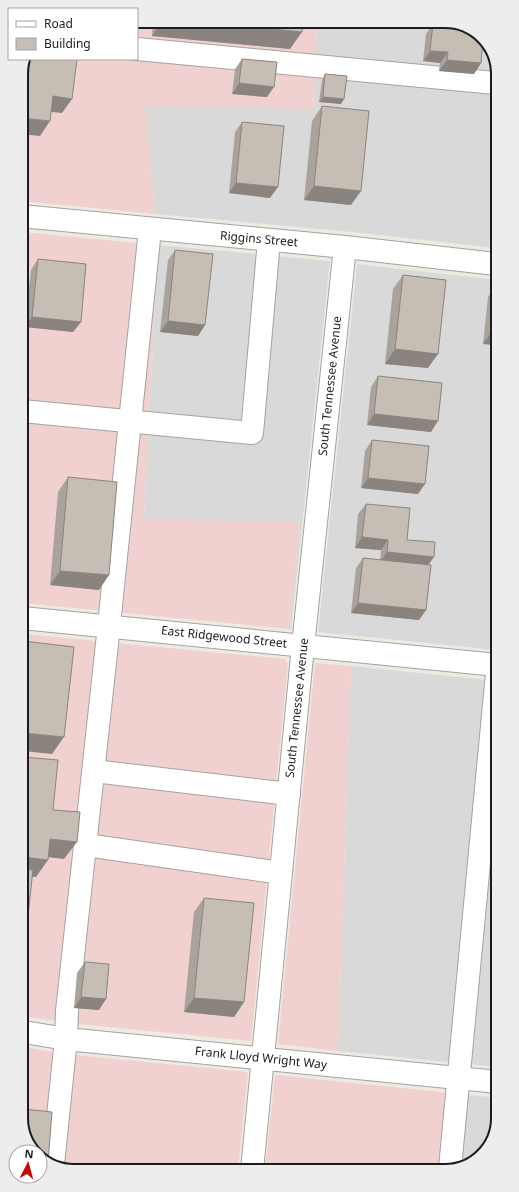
<svg xmlns="http://www.w3.org/2000/svg" width="519" height="1192" font-family="'Noto Sans',sans-serif">
	<style>
		.residential { fill: #dad9d9 }
		.commercial { fill: #f1d1cf }
		.lines { fill: none; stroke-linecap: round; stroke-linejoin: round }
		.minor-casing { stroke: #a3a3a3; stroke-width: 24 }
		.minor { stroke: #fff; stroke-width: 22 }
		.wall { fill: #aaa39b }
		.shaded-wall { fill: #8b847e }
		.building { fill: #c6bdb4; stroke: #8b847e }
		.labels { text-anchor: middle; stroke-width: 3; stroke-linejoin: round; paint-order: stroke }
		.street-label { font-size: 12px; fill: #1c1c1c; stroke: #fff }
		.rim { fill: none; stroke: #1c1c1c; stroke-width: 2 }
	</style>
	<rect width="100%" height="100%" fill="#eeeae1"/>
	<g class="residential">
		<path d="M317 21H448L477 32 495 57 496 248 333 230 155 214 146 105 314 109Z"/>
		<path d="M158 245 330 261 291 629H289L300 522 144 520Z"/>
		<path d="M357 264 496 280 497 650 318 632Z"/>
		<path d="M351 666 497 681 498 1067 338 1051Z"/>
		<path d="M450 1093 498 1098V1118L487 1150 462 1168H448Z"/>
	</g>
	<g class="commercial">
		<path d="M137 21H317L314 109 146 106 155 214 21 201V71L27 59H137Z"/>
		<path d="M22 232 158 245 144 519 300 522 289 629 22 603Z"/>
		<path d="M23 634 286 659V663H288L251 1041 68 1023 23 1016Z"/>
		<path d="M315 663 351 666 338 1051 278 1044Z"/>
		<path d="M24 1047 64 1054 248 1072 238 1170 71 1171 42 1160 40 1152 24 1135Z"/>
		<path d="M275 1075 450 1093 448 1168 265 1170Z"/>
	</g>
	<g class="lines">
		<defs>
			<g id="minor">
				<path d="M137 49 495 83"/>
				<path d="M21 216 345 247 496 264"/>
				<path d="M22 411 252 433 269 240"/>
				<path d="M22 618 497 665"/>
				<path d="M94 771 289 794"/>
				<path d="M86 845 281 873"/>
				<path d="M24 1032 66 1039 498 1082"/>
				<path d="M53 1164 66 1039 67 1011 107 644 150 229"/>
				<path d="M450 1168 497 673"/>
				<path d="M252 1170 303 646 345 247"/>
			</g>
		</defs>
		<use href="#minor" class="minor-casing"/>
		<use href="#minor" class="minor"/>
	</g>
	<g class="wall">
		<path d="M153 21H303L290 49 152 36Z"/>
		<path d="M447 21H448L477 32 481 63 474 74 439 71 440 63 423 61 426 34 433 23 445 25Z"/>
		<path d="M242 59 267 97 232 94 235 69Z"/>
		<path d="M325 74 341 104 319 102 322 80Z"/>
		<path d="M322 106 351 205 304 200 312 121Z"/>
		<path d="M242 122 270 198 229 193 235 132Z"/>
		<path d="M175 250 205 325 198 336 160 332 168 260Z"/>
		<path d="M38 259 81 322 73 332 25 327 31 270Z"/>
		<path d="M403 275 428 368 385 364 393 289Z"/>
		<path d="M495 287 496 345 483 344 488 297Z"/>
		<path d="M378 376 431 432 367 425 371 387Z"/>
		<path d="M372 440 418 494 361 488 365 451Z"/>
		<path d="M68 477 99 590 50 585 58 492Z"/>
		<path d="M366 504 407 540 428 565 426 610 419 620 351 613 356 568 363 558 380 560 381 550 355 548 358 514Z"/>
		<path d="M204 898 244 1002 234 1017 184 1012 194 912Z"/>
		<path d="M85 962 99 1010 74 1008 77 973Z"/>
	</g>
	<g class="shaded-wall">
		<path d="M162 21H192L302 32 290 49 152 36Z"/>
		<path d="M430 51 448 52 440 63 423 61Z"/>
		<path d="M447 60 481 63 474 74 439 71Z"/>
		<path d="M239 83 274 87 267 97 232 94Z"/>
		<path d="M53 96 72 99 62 113 42 111Z"/>
		<path d="M323 97 344 99 341 104 319 102Z"/>
		<path d="M21 118 50 121 40 136 21 134Z"/>
		<path d="M236 183 278 187 270 198 229 193Z"/>
		<path d="M314 186 361 191 351 205 304 200Z"/>
		<path d="M32 317 81 322 73 332 25 327Z"/>
		<path d="M168 321 205 325 198 336 160 332Z"/>
		<path d="M490 334H496V345L483 344Z"/>
		<path d="M395 349 438 354 428 368 385 364Z"/>
		<path d="M374 414 438 421 431 432 367 425Z"/>
		<path d="M368 478 425 484 418 494 361 488Z"/>
		<path d="M362 537 388 540 381 550 355 548Z"/>
		<path d="M387 552 434 557 427 567 380 562Z"/>
		<path d="M60 571 109 575 99 590 50 585Z"/>
		<path d="M358 603 426 610 419 620 351 613Z"/>
		<path d="M23 733 64 737 52 754 23 751Z"/>
		<path d="M50 839 77 842 64 859 38 856Z"/>
		<path d="M23 857 48 860 36 877 23 876Z"/>
		<path d="M23 924H27L23 929Z"/>
		<path d="M81 997 106 999 99 1010 74 1008Z"/>
		<path d="M194 998 244 1002 234 1017 184 1012Z"/>
	</g>
	<g class="building">
		<path d="M192 21H303L302 32Z"/>
		<path d="M452 22 477 32 483 41 481 63 447 60 448 52 430 51 433 23 451 25Z"/>
		<path d="M27 59H77L72 99 53 96 50 121 21 118V71Z"/>
		<path d="M242 59 277 62 274 87 239 83Z"/>
		<path d="M325 74 347 76 344 99 323 97Z"/>
		<path d="M322 106 369 111 361 191 314 186Z"/>
		<path d="M242 122 284 126 278 187 236 183Z"/>
		<path d="M175 250 213 254 205 325 168 321Z"/>
		<path d="M38 259 86 264 81 322 32 317Z"/>
		<path d="M403 275 446 280 438 354 395 349Z"/>
		<path d="M495 287H496V334H490Z"/>
		<path d="M378 376 442 383 438 421 374 414Z"/>
		<path d="M372 440 429 446 425 484 368 478Z"/>
		<path d="M68 477 117 482 109 575 60 571Z"/>
		<path d="M366 504 410 508 407 540 435 542 434 557 387 552 388 540 362 537Z"/>
		<path d="M363 558 431 565 426 610 358 603Z"/>
		<path d="M23 641 74 647 64 737 23 733Z"/>
		<path d="M23 757 58 760 53 810 80 812 77 842 50 839 48 860 23 857Z"/>
		<path d="M23 869 33 870 27 924H23Z"/>
		<path d="M204 898 254 903 244 1002 194 998Z"/>
		<path d="M85 962 109 964 106 999 81 997Z"/>
		<path d="M24 1049 27 1050 24 1077Z"/>
		<path d="M24 1109 52 1112 48 1162 42 1160 40 1157V1152H36L24 1135Z"/>
	</g>
	<g class="labels">
		<g class="street-label">
			<text transform="translate(259 239) rotate(5)" y="4">Riggins Street</text>
			<text transform="translate(330 386) rotate(-84)" y="4">South Tennessee Avenue</text>
			<text transform="translate(224 637) rotate(6)" y="4">East Ridgewood Street</text>
			<text transform="translate(297 708) rotate(-84)" y="4">South Tennessee Avenue</text>
			<text transform="translate(261 1058) rotate(6)" y="4">Frank Lloyd Wright Way</text>
		</g>
	</g>
	<path d="M0 0H519V1192H0ZM74 28H445A46 46 0 0 1 491 74V1118A46 46 0 0 1 445 1164H74A46 46 0 0 1 28 1118V74A46 46 0 0 1 74 28Z" fill="#ededed" fill-rule="evenodd"/>
	<path class="rim" d="M74 28H445A46 46 0 0 1 491 74V1118A46 46 0 0 1 445 1164H74A46 46 0 0 1 28 1118V74A46 46 0 0 1 74 28Z"/>
	<rect x="8" y="8" width="130" height="52" fill="#ffffff" stroke="#a4a4a4"/>
	<rect x="16" y="21" width="20" height="6" fill="#ffffff" stroke="#a4a4a4"/>
	<text x="44" y="28" font-size="12" fill="#1c1c1c">Road</text>
	<rect x="16" y="38" width="20" height="12" fill="#c6bdb4" stroke="#a4a4a4"/>
	<text x="44" y="48" font-size="12" fill="#1c1c1c">Building</text>
	<g transform="translate(28 1164) rotate(6)"><circle r="19" fill="#ffffff" stroke="#a4a4a4"/>
	<path d="M0-3L7 15L0 10L-7 15Z" fill="#c90700"/>
	<text y="-6" font-size="11" font-weight="bold" text-anchor="middle" fill="#1c1c1c">N</text>
	</g>
</svg>
